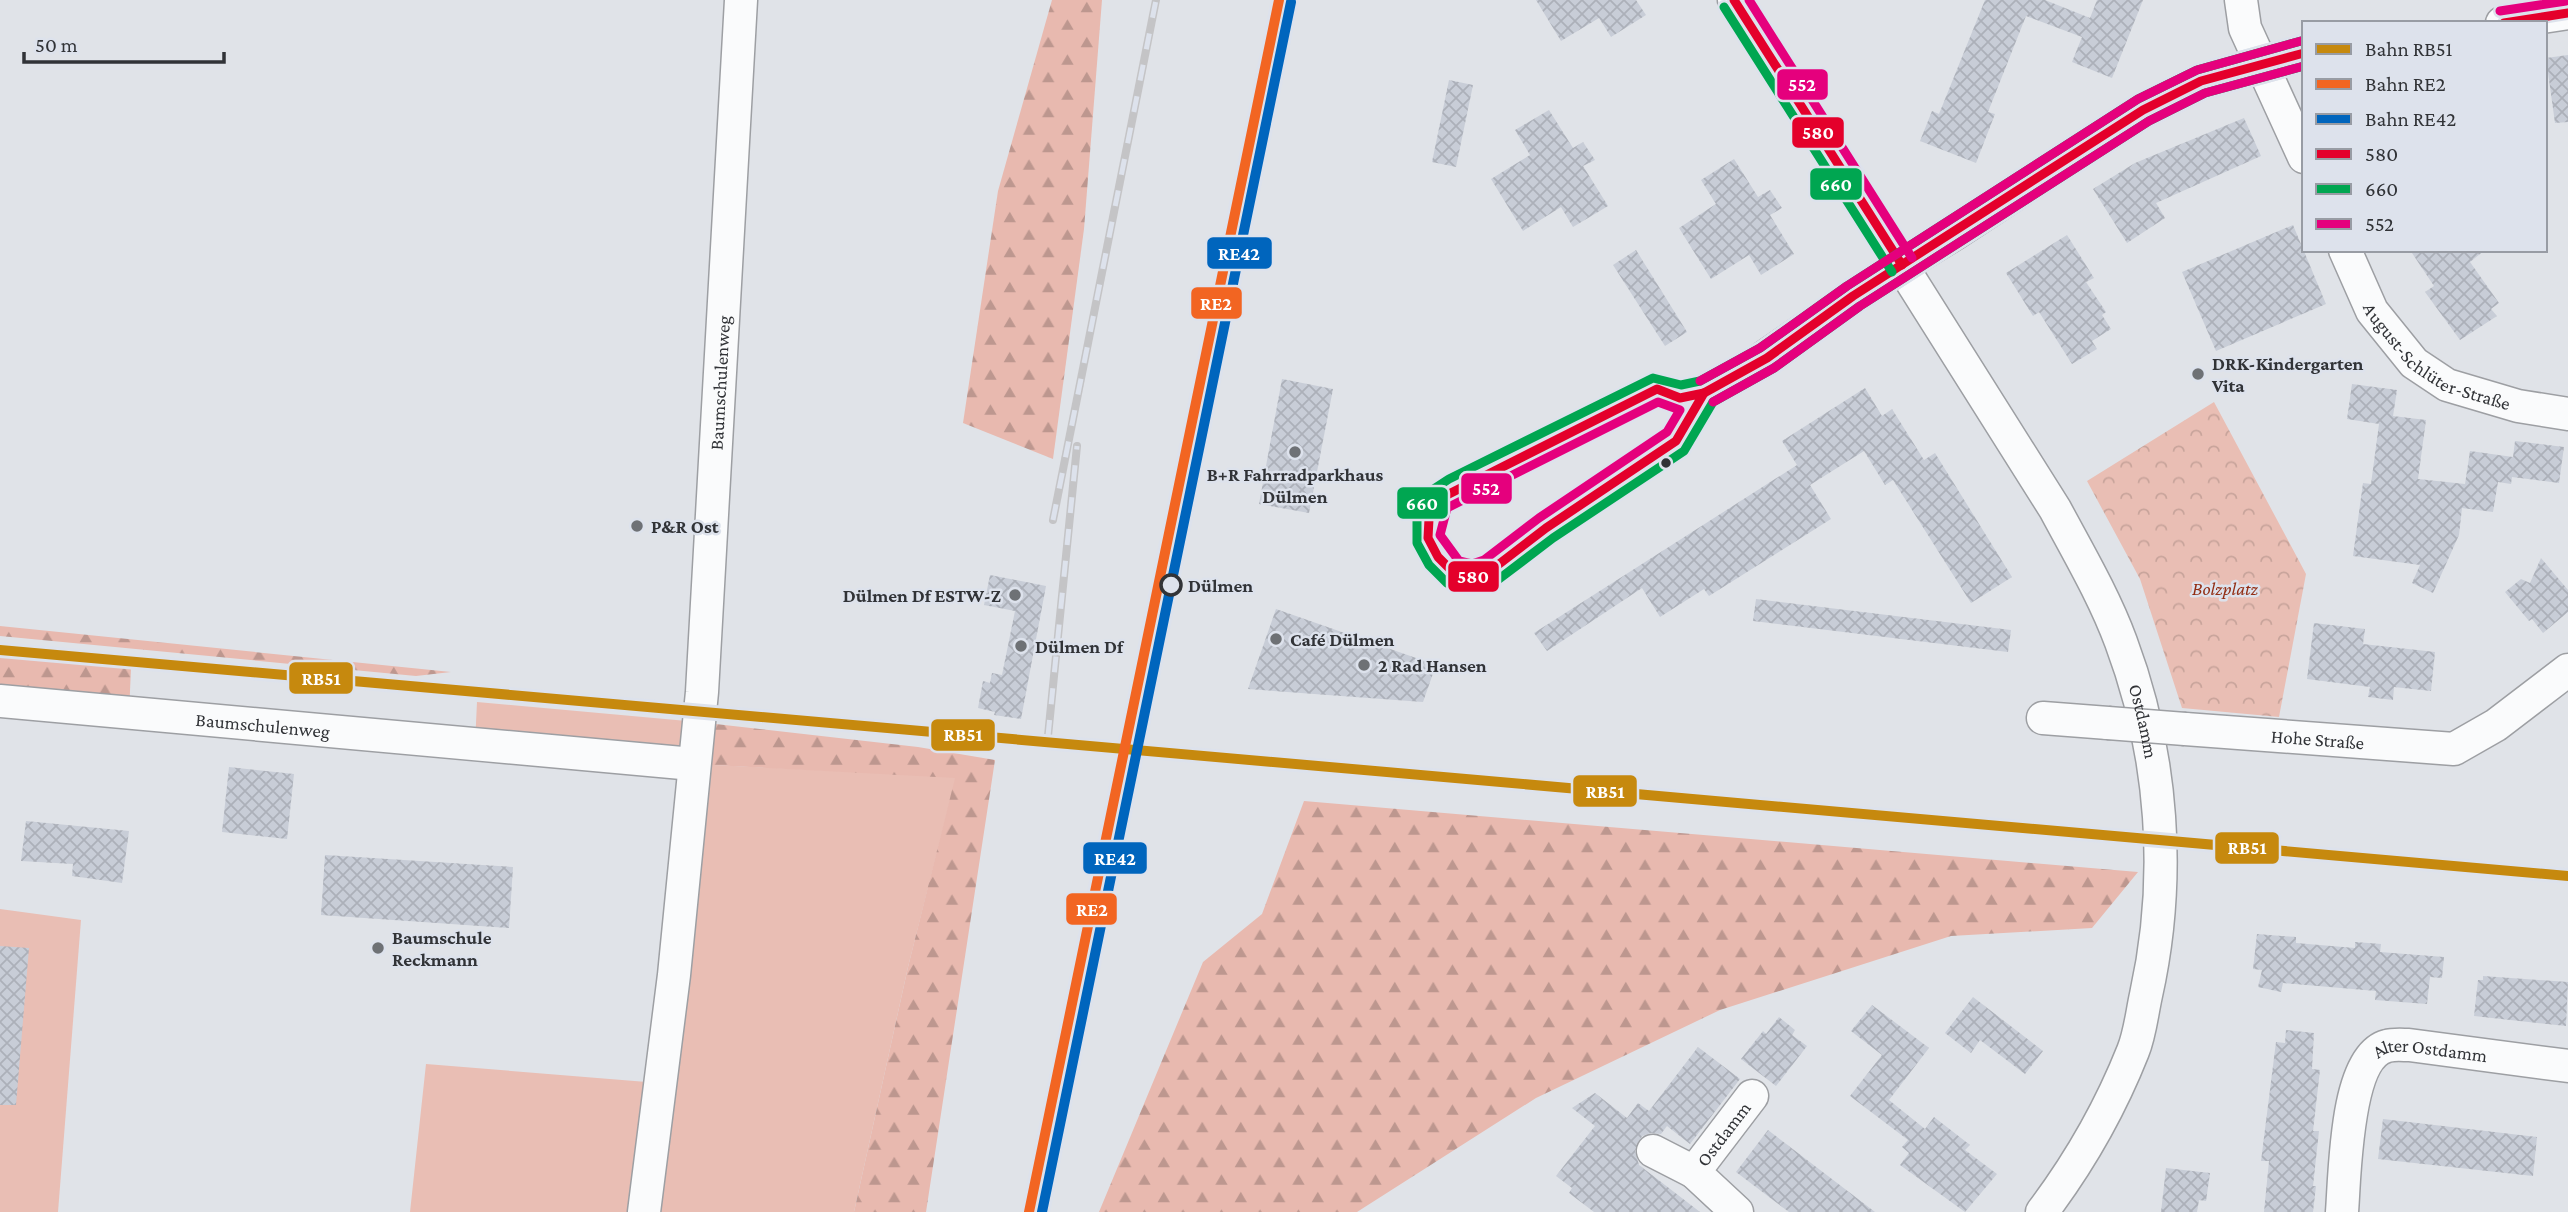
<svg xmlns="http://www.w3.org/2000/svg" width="2568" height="1212" font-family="'Crimson Pro',serif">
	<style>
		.green { fill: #e9beb4 }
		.forest { fill: url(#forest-firs) }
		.park { fill: url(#park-crowns) }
		.building { fill: url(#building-cross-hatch) }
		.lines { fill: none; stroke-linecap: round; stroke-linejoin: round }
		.minor-casing { stroke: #9d9fa3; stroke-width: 35 }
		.minor { stroke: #fafbfc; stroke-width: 32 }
		.rail-casing { stroke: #c4c4c6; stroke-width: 8 }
		.rail { stroke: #dde2ec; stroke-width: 5; stroke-dasharray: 16; stroke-linecap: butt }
		.minor-bridge-casing { stroke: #9d9fa3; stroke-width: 35; stroke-linecap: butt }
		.minor-bridge { stroke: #fafbfc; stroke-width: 32 }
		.bus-1-casing { stroke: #dde2ec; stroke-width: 14 }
		.bus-2-casing { stroke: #dde2ec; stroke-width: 14 }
		.bus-3-casing { stroke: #dde2ec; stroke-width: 14 }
		.bus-1 { stroke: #e4002b; stroke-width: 9 }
		.bus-2 { stroke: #00a651; stroke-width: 9 }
		.bus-3 { stroke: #e5007d; stroke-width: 9 }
		.rail-1-casing { stroke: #dde2ec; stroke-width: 16 }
		.rail-2-casing { stroke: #dde2ec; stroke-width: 16 }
		.rail-3-casing { stroke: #dde2ec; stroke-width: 16 }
		.rail-1 { stroke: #c6890e; stroke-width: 10 }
		.rail-2 { stroke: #f26522; stroke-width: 10 }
		.rail-3 { stroke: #0065bd; stroke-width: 10 }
		.poi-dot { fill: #6e7175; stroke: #dde2ec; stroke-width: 2.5 }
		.bus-dot { fill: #313337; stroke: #dde2ec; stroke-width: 2.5 }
		.stop-dot { fill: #dde2ec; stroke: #313337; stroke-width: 3.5 }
		.labels { text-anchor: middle; stroke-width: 5; stroke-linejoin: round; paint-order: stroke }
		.street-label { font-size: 19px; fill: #313337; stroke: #dde2ec }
		.poi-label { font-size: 19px; font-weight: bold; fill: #313337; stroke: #dde2ec; text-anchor: start }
		.stop-label { font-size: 19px; font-weight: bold; fill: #313337; stroke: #dde2ec; text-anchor: start }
		.park-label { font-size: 19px; font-style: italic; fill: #922d13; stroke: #dde2ec }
		.line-badge { stroke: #dde2ec; stroke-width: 2.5 }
		.badge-label { font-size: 19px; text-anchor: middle; font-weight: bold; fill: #fff }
	</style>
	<defs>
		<pattern id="forest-firs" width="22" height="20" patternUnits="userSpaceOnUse" patternTransform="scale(1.75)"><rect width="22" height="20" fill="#e8b9af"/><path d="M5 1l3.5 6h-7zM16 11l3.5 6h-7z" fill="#bd978f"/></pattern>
		<pattern id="park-crowns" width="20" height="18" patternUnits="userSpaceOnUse" patternTransform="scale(1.75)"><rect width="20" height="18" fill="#e9beb4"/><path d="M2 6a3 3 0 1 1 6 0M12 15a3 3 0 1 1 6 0" fill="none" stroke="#c8a49b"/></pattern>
		<pattern id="building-cross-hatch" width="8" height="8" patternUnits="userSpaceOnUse" patternTransform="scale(1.75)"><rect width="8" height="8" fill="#c8cdd7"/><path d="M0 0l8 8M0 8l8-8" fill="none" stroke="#acb0b9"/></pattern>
	</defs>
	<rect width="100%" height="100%" fill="#e0e3e8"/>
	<g class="green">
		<path d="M477 702 698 722 694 764 956 777 908 967 854 1212H410L426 1064 659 1083 693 765 475 744Z"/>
		<path d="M0 909 81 920 58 1212H0Z"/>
	</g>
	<g class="forest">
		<path d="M1052 0H1102L1084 229 1053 459 963 423 998 191Z"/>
		<path d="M0 626 451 672 416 676 0 636Z"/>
		<path d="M0 655 131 668 129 714 0 701Z"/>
		<path d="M698 722 918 747 995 760 926 1212H854L908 967 955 778 693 764Z"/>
		<path d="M1304 801 2138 872 2092 928 1951 936 1720 1010 1536 1098 1357 1212H1099L1203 962 1262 914Z"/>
	</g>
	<path class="park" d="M2214 402 2306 574 2279 717 2182 708 2140 579 2087 481Z"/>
	<g class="building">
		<path d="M1536 0H1636L1646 15 1611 37 1599 18 1561 41Z"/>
		<path d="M1985 0H2045L2090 18 2097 0H2143L2112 78 2072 62 2082 37 2026 16 1988 112 1995 114 1976 163 1920 141 1932 111 1939 114Z"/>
		<path d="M2568 55V122L2555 123 2546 58Z"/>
		<path d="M1449 80 1473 85 1456 167 1432 162Z"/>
		<path d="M1549 110 1573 148 1583 142 1595 160 1583 166 1608 206 1573 227 1561 207 1523 231 1491 179 1530 155 1515 130Z"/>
		<path d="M2244 118 2261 156 2156 203 2165 218 2127 243 2093 189 2135 163Z"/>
		<path d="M1734 159 1758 197 1770 190 1782 208 1770 215 1794 254 1761 275 1749 255 1711 279 1679 228 1716 204 1701 180Z"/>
		<path d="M2293 225 2326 304 2216 351 2182 272Z"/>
		<path d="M2067 235 2094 278 2086 282 2106 312 2102 315 2111 329 2092 341 2097 349 2072 364 2039 312 2033 316 2006 273Z"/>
		<path d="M1636 250 1687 332 1665 346 1613 265Z"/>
		<path d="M2410 250H2485L2470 262 2499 303 2491 309 2497 316 2460 340 2425 292 2434 286Z"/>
		<path d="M1282 379 1333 389 1309 513 1259 504Z"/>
		<path d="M2352 384 2397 390 2393 416 2426 420 2418 479 2465 484 2470 451 2513 457 2515 441 2564 447 2559 483 2512 477 2511 484 2498 482 2493 512 2462 508 2459 535 2433 593 2412 583 2420 565 2353 556 2363 483 2371 484 2379 424 2347 419Z"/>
		<path d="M1865 388 1882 416 1892 409 1924 460 1935 453 2012 577 1971 603 1893 480 1885 485 1864 451 1810 485 1831 519 1709 596 1704 589 1660 617 1642 588 1547 651 1534 633 1797 465 1782 441Z"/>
		<path d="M2541 558 2568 590V612L2543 633 2532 619 2529 621 2505 592 2521 579 2530 583Z"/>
		<path d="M990 575 1046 586 1021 719 994 715 995 712 978 708 983 681 990 683 992 673 1002 675 1015 611 984 605Z"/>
		<path d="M1756 599 2011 630 2008 652 1753 621Z"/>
		<path d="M1276 609 1436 665 1423 702 1248 689Z"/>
		<path d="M2314 623 2365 629 2363 644 2435 652 2431 691 2394 687 2393 700 2368 697 2370 687 2307 679Z"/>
		<path d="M229 767 294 774 287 839 222 832Z"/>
		<path d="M26 821 129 831 122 883 72 876 73 864 21 861Z"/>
		<path d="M325 855 513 867 509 928 321 915Z"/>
		<path d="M2257 934 2296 937V943L2355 948V942L2381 944 2380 952 2444 957 2442 978 2430 977 2427 1004 2375 1000 2376 991 2283 983 2281 992 2258 987 2262 970 2253 969Z"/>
		<path d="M0 946 29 948 16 1105H0Z"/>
		<path d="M2483 976 2568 982 2566 1026 2474 1016 2478 980H2483Z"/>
		<path d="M1973 997 2043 1051 2025 1074 1980 1040 1971 1053 1945 1033Z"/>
		<path d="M1872 1005 1929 1048 1889 1100 1925 1129 1934 1117 1970 1145 1965 1150 1997 1174 1965 1212 1900 1165 1909 1153 1902 1147 1908 1140 1850 1096 1882 1055 1851 1031Z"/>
		<path d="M1779 1017 1795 1030 1792 1035 1807 1046 1776 1086 1741 1059 1763 1031 1766 1034Z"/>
		<path d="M2286 1030 2314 1033 2312 1069 2320 1070 2313 1131H2319L2313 1186H2316L2313 1212H2264L2269 1161H2261L2276 1042 2285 1043Z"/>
		<path d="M1698 1047 1740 1079 1690 1144 1667 1126 1661 1134 1651 1133 1642 1136 1635 1151 1639 1165 1700 1212H1594L1569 1193 1572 1188 1556 1176 1595 1126 1572 1108 1595 1093 1627 1118 1638 1103 1649 1111Z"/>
		<path d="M2383 1119 2537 1137 2533 1176 2378 1159Z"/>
		<path d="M1768 1130 1875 1212H1789L1736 1172Z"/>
		<path d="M2166 1168 2210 1173 2206 1201 2199 1200 2197 1212H2161Z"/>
	</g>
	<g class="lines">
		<defs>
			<g id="minor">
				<path id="s1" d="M1734 0 2055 509C2078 552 2104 596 2121 642 2163 754 2172 878 2146 995 2142 1013 2140 1034 2133 1051 2110 1109 2079 1163 2042 1212"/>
				<path d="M2241 0 2245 28 2304 157"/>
				<path d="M2502 23 2568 13"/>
				<path id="s2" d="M2345 250 2372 311 2414 363 2447 385 2518 406 2568 414"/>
				<path d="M1743 372 1853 296 1954 234 2143 110 2201 81 2304 53"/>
				<path id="s3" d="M0 701 693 764"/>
				<path d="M2043 718 2108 723"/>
				<path id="s4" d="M2185 729 2454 749 2496 725 2568 670"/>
				<path d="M1653 1151 1694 1172"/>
				<path id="s5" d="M644 1212 674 975 702 692 741 0"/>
				<path id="s6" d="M1737 1212 1694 1172 1752 1096"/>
				<path id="s7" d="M2342 1212C2345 1175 2345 1057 2387 1046 2394 1044 2403 1045 2409 1045L2568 1066"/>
			</g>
		</defs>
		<use href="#minor" class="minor-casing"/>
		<use href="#minor" class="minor"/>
		<defs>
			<g id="rail">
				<path d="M1053 520 1156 0"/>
				<path d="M1048 736 1077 446"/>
			</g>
		</defs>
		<use href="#rail" class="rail-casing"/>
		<use href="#rail" class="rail"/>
		<defs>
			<path id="minor-bridge" d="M2108 723 2185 729"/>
		</defs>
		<use href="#minor-bridge" class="minor-bridge-casing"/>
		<use href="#minor-bridge" class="minor-bridge"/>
		<defs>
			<g id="bus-1">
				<path d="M1734 0 1902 265"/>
				<path d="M2504 23 2568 13"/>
				<path d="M1657 389 1680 398 1704 393 1676 441 1546 528 1490 571 1472 577 1453 572 1438 557 1428 538 1429 519 1437 500Z"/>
				<path d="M1704 393 1767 358 1853 296 2143 110 2201 81 2304 53"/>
			</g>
			<g id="bus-2">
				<path d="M1724 7 1892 272"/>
				<path d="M2301 41 2197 70 2138 99 1847 286 1760 348 1700 381 1681 385 1653 378 1449 479 1426 494 1417 516V543L1429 565 1447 583 1472 589 1495 582 1553 538 1684 451 1713 402 1774 368 1860 306 2149 121 2205 93 2304 66"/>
			</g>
			<g id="bus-3">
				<path d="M1749 0 1912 258"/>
				<path d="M2500 11 2566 1"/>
				<path d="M1700 381 1760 348 1847 286 2138 99 2197 70 2301 41"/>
				<path d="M1658 402 1680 410 1667 432 1539 518 1484 560 1472 564 1459 561 1440 535 1447 508Z"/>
				<path d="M1713 402 1774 368 1860 306 2149 121 2205 93 2304 66"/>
			</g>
		</defs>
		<use href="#bus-1" class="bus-1-casing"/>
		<use href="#bus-2" class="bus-2-casing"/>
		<use href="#bus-3" class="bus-3-casing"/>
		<use href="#bus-1" class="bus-1"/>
		<use href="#bus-2" class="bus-2"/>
		<use href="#bus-3" class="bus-3"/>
		<defs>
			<path id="rail-1" d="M0 650 2568 876"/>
			<path id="rail-2" d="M1029 1212 1279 0"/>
			<path id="rail-3" d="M1042 1212 1291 2"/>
		</defs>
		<use href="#rail-1" class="rail-1-casing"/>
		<use href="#rail-2" class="rail-2-casing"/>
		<use href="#rail-3" class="rail-3-casing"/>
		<use href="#rail-1" class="rail-1"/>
		<use href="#rail-2" class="rail-2"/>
		<use href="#rail-3" class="rail-3"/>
	</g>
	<g class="poi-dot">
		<circle cx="2198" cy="374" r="7"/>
		<circle cx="1295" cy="452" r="7"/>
		<circle cx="637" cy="526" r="7"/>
		<circle cx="1015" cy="595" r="7"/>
		<circle cx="1276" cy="639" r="7"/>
		<circle cx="1021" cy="646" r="7"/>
		<circle cx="1364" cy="665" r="7"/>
		<circle cx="378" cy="948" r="7"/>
	</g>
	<circle class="bus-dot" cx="1666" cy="463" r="6"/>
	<circle class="stop-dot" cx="1171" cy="585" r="10"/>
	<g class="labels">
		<g class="street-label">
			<text dy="7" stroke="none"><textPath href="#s2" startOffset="149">August-Schlüter-Straße</textPath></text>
			<text dy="7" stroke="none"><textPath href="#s5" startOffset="833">Baumschulenweg</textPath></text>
			<text dy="7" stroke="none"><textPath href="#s1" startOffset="833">Ostdamm</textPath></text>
			<text dy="7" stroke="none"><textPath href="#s3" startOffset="264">Baumschulenweg</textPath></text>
			<text dy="7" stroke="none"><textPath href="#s4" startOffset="133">Hohe Straße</textPath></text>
			<text dy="7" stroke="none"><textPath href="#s7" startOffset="222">Alter Ostdamm</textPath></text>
			<text dy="7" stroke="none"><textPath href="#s6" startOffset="107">Ostdamm</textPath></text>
		</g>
		<g class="poi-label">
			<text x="2212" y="370">DRK-Kindergarten<tspan x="2212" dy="22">Vita</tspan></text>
			<text x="1295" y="481" text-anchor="middle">B+R Fahrradparkhaus<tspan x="1295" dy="22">Dülmen</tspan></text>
			<text x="651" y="533">P&amp;R Ost</text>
			<text x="1001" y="602" text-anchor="end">Dülmen Df ESTW-Z</text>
			<text x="1290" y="646">Café Dülmen</text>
			<text x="1035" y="653">Dülmen Df</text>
			<text x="1378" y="672">2 Rad Hansen</text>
			<text x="392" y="944">Baumschule<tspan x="392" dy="22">Reckmann</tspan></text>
		</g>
		<g class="stop-label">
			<text x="1188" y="592">Dülmen</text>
		</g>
		<g class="park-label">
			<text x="2225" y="595">Bolzplatz</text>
		</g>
	</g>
	<g class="line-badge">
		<rect x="1776" y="68" width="53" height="33" rx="7" fill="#e5007d"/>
		<rect x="1791" y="116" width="54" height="33" rx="7" fill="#e4002b"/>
		<rect x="1809" y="167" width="54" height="34" rx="7" fill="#00a651"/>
		<rect x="1206" y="236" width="67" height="34" rx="7" fill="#0065bd"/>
		<rect x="1190" y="286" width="53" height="34" rx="7" fill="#f26522"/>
		<rect x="1460" y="472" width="53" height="33" rx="7" fill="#e5007d"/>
		<rect x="1396" y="486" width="53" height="34" rx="7" fill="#00a651"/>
		<rect x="1447" y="560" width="53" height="33" rx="7" fill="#e4002b"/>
		<rect x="288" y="661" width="66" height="34" rx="7" fill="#c6890e"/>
		<rect x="930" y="718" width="66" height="34" rx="7" fill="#c6890e"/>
		<rect x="1572" y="774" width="66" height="34" rx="7" fill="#c6890e"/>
		<rect x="2214" y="831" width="66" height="34" rx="7" fill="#c6890e"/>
		<rect x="1082" y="841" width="66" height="34" rx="7" fill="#0065bd"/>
		<rect x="1065" y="892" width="53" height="34" rx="7" fill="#f26522"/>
	</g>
	<g class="badge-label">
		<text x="1802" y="91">552</text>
		<text x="1818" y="139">580</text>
		<text x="1836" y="191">660</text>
		<text x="1239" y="260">RE42</text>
		<text x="1216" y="310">RE2</text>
		<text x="1486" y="495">552</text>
		<text x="1422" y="510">660</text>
		<text x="1473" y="583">580</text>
		<text x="321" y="685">RB51</text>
		<text x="963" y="741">RB51</text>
		<text x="1605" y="798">RB51</text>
		<text x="2247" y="854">RB51</text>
		<text x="1115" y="865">RE42</text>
		<text x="1092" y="916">RE2</text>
	</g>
	<rect x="2302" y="21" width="245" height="231" fill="#dde2ec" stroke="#989ca4" stroke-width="2"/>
	<rect x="2316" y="44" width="35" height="10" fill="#c6890e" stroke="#989ca4" stroke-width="2"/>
	<text x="2365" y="56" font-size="21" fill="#313337">Bahn RB51</text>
	<rect x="2316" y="79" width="35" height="10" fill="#f26522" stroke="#989ca4" stroke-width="2"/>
	<text x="2365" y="91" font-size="21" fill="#313337">Bahn RE2</text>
	<rect x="2316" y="114" width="35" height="10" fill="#0065bd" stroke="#989ca4" stroke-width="2"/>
	<text x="2365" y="126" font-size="21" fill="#313337">Bahn RE42</text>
	<rect x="2316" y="149" width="35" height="10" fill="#e4002b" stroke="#989ca4" stroke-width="2"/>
	<text x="2365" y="161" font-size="21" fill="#313337">580</text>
	<rect x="2316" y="184" width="35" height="10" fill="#00a651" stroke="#989ca4" stroke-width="2"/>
	<text x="2365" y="196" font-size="21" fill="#313337">660</text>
	<rect x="2316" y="219" width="35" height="10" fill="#e5007d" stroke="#989ca4" stroke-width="2"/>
	<text x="2365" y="231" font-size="21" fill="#313337">552</text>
	<path d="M24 52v10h200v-10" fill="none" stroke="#313337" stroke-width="3.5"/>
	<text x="35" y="52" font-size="21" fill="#313337" stroke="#dde2ec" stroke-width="5" paint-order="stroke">50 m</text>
</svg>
